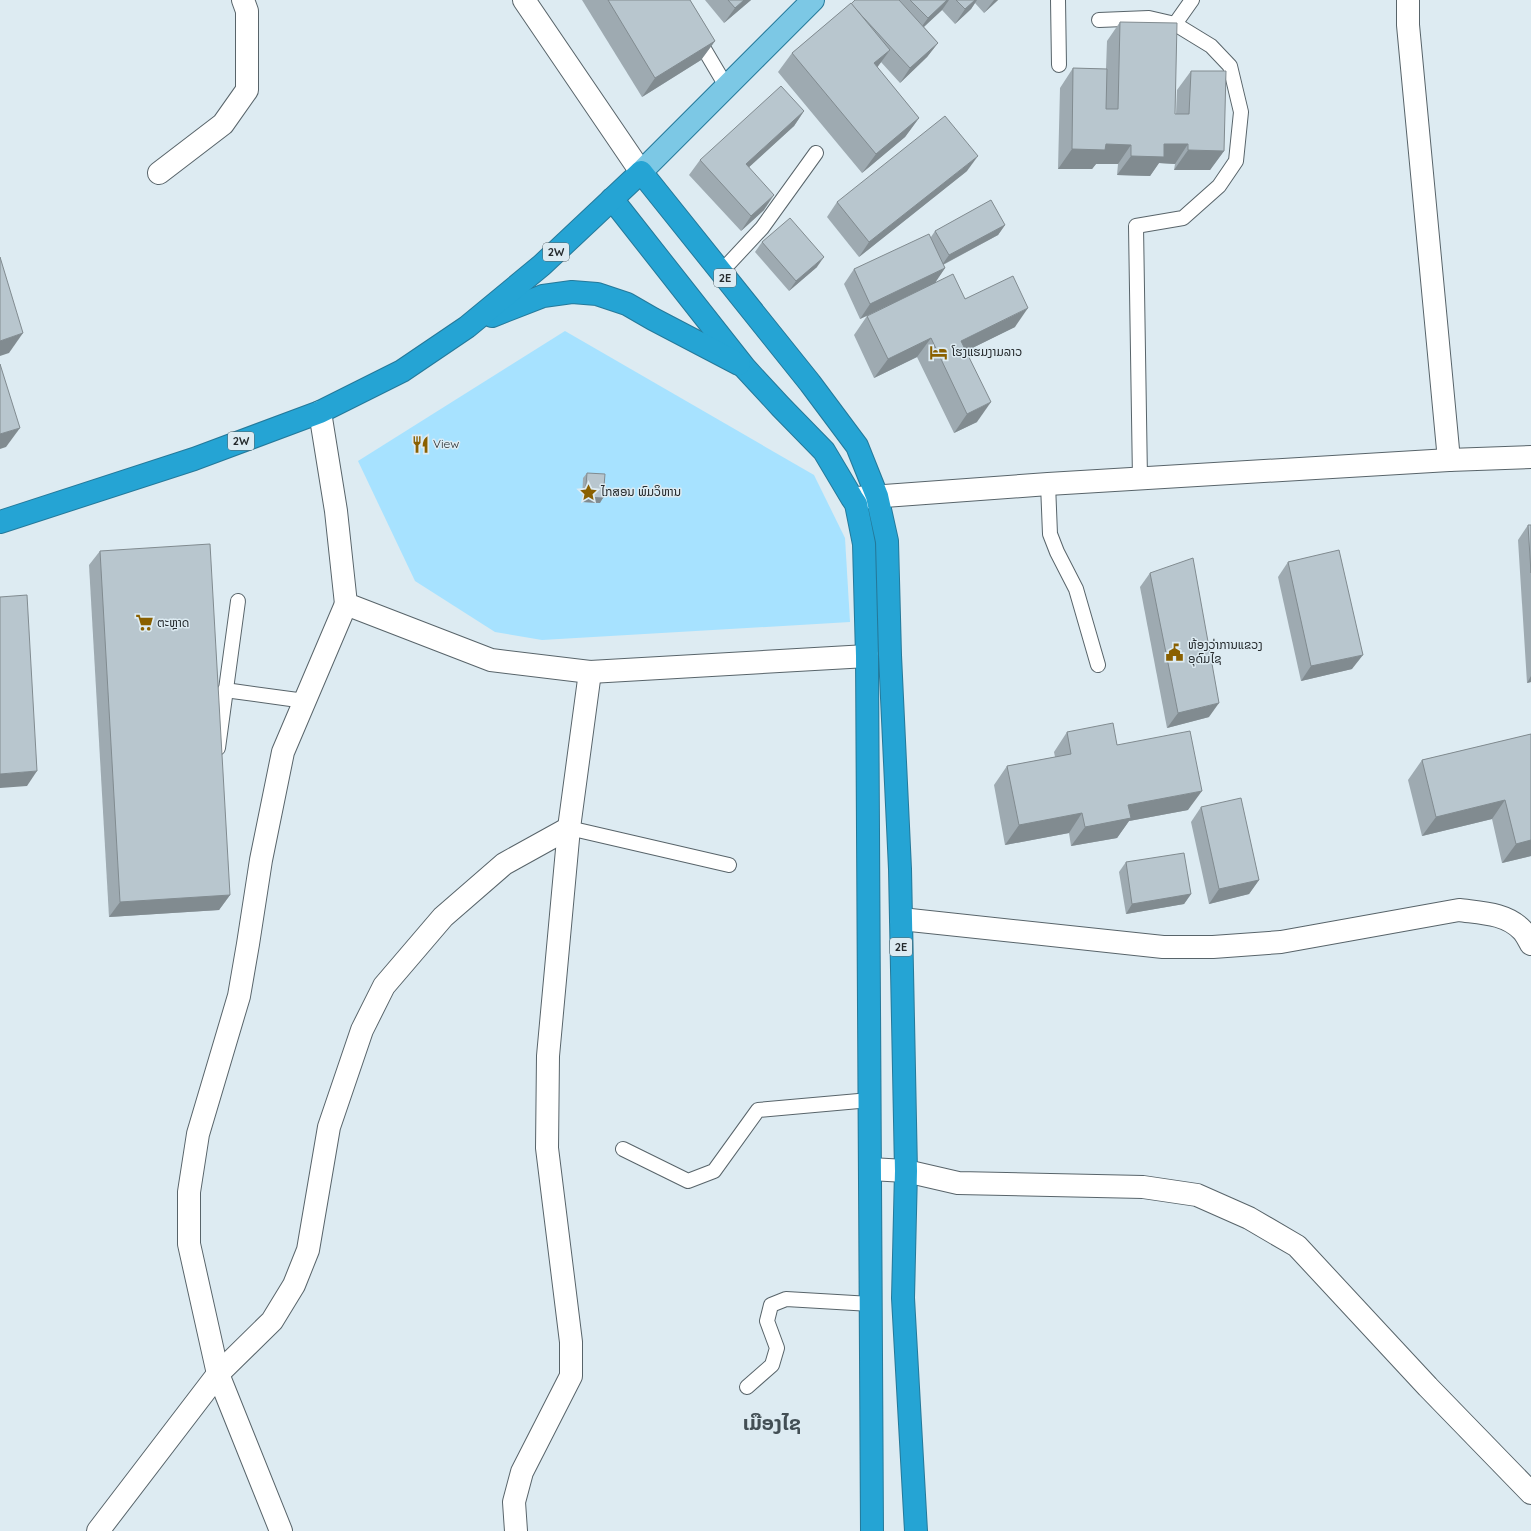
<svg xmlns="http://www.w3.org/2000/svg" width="1531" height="1531" font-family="Quicksand,'Noto Sans Lao',sans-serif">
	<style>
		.green { fill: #a7e2ff }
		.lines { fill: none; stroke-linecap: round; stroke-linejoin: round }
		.lane-casing { stroke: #58646a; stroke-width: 16 }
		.street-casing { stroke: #58646a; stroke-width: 24 }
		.secondary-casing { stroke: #58646a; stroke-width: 24 }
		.primary-casing { stroke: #25799a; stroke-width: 24 }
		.highway-casing { stroke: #25799a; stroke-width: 24 }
		.lane { stroke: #fff; stroke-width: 14 }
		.street { stroke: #fff; stroke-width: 22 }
		.secondary { stroke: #fff; stroke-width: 22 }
		.primary { stroke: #7cc8e5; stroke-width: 22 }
		.highway { stroke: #25a4d4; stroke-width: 22 }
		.wall { fill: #9eaab1 }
		.shaded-wall { fill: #818b90 }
		.building { fill: #b8c6ce; stroke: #818b90 }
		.labels { text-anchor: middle; stroke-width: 3; stroke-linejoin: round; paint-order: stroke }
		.shield { fill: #ddebf2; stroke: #5c6468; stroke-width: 1 }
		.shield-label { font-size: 11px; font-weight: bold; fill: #252a2d }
		.poi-label { font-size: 12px; fill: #252a2d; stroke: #ddebf2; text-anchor: start }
		.town-label { font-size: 20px; font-weight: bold; fill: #434f55; stroke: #ddebf2 }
	</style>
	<rect width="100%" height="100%" fill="#ddebf2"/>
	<path class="green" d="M565 331 814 475 845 538 850 622 542 640 495 632 415 581 358 461Z"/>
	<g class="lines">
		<defs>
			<g id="lane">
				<path d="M1058 0 1059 65"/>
				<path d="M1099 20 1149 18 1175 24 1211 46 1230 66 1241 112 1236 161 1219 186 1183 218 1136 226 1140 479"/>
				<path d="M1175 24 1192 0"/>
				<path d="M697 37 726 86"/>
				<path d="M720 273 762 228 816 153"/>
				<path d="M1048 484 1050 534 1057 552 1076 589 1098 665"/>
				<path d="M225 690 305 701"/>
				<path d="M218 748 238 601"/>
				<path d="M569 828 729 865"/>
				<path d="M623 1149 688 1181 714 1171 758 1110 870 1100"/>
				<path d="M747 1387 772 1365 777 1348 767 1321 771 1305 786 1299 871 1304"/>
			</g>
			<g id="street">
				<path d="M1408 0V25L1449 460"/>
				<path d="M159 173 223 124 247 90V11L243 0"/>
				<path d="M857 498 1048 484 1449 460 1531 457"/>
				<path d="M901 919 1163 947H1213L1281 942 1459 910C1481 913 1506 913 1522 930 1526 934 1528 939 1531 944"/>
				<path d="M870 1169 906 1171 958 1183 1143 1187 1197 1195 1249 1218 1297 1246 1428 1387 1531 1493"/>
				<path d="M98 1531 218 1374 272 1321 294 1285 308 1250 329 1127 362 1030 384 986 443 917 504 864 569 828"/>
				<path d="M516 1531 514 1502 522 1472 571 1376V1342L547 1148 548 1056 569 828 590 672"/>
			</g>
			<g id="secondary">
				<path d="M524 0 641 172"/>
				<path d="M320 412 336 511 346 604 491 660 590 672 867 656"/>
				<path d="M281 1531 218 1374 189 1244V1192L198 1134 239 996 248 944 261 860 283 752 346 604"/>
			</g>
			<path id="primary" d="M641 172 813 0"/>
			<g id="highway">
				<path d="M612 199 745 368 781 407 824 451 852 498 856 504 864 544 867 656 872 1531"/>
				<path d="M492 316 543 296 572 292 597 294 627 304 653 319 739 364"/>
				<path d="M0 522 194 459 320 412 402 371 467 327 542 265 641 172 810 383 857 446 877 496 887 541 890 655 900 869 906 1171 903 1298 916 1531"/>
			</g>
		</defs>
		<use href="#lane" class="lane-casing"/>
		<use href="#street" class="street-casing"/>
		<use href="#secondary" class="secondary-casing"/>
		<use href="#primary" class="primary-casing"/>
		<use href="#highway" class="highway-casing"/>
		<use href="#lane" class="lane"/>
		<use href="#street" class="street"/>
		<use href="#secondary" class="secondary"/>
		<use href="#primary" class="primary"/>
		<use href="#highway" class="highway"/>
	</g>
	<g class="wall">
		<path d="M582 0H690L715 41 701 60 642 97Z"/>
		<path d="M705 0H751L724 23Z"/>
		<path d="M855 0H998L984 13 975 3 971 9 955 24 942 10 924 27 938 43 927 57 900 83 881 62 877 67 919 118 905 137 862 173 778 72 792 53Z"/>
		<path d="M1120 22 1175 114H1176L1177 90 1191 71 1224 151 1210 170H1174L1175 164 1159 163 1150 176 1117 175 1118 164H1096L1092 169H1058L1060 88 1073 68 1106 69 1107 41Z"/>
		<path d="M804 111 794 126 749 167 764 210 741 231 689 175 700 160Z"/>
		<path d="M967 171 859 257 827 217 837 202Z"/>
		<path d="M1005 225 998 235 943 265 945 268 935 282 1015 327 966 351 977 422 954 433 917 357 874 378 854 335 867 316 895 302 860 319 844 284 854 269 931 237 935 231Z"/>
		<path d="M762 242 817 267 789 291 755 252Z"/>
		<path d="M587 473 600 503 582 502 583 478Z"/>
		<path d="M1528 525H1531V682L1527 683 1518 540Z"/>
		<path d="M100 551 230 895 219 910 109 917 89 565Z"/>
		<path d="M1288 562 1352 669 1301 681 1278 577Z"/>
		<path d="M1150 573 1209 717 1167 728 1140 587Z"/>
		<path d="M1067 732 1117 745 1188 810 1129 821 1117 838 1071 846 1069 833 1005 845 994 785 1007 766 1055 757 1054 752Z"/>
		<path d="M1531 734V856L1502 863 1492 819 1422 836 1408 780 1422 760Z"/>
		<path d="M1201 807 1259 880 1249 894 1209 904 1191 822Z"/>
		<path d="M1126 862 1191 894 1184 904 1126 914 1119 872Z"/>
	</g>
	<g class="shaded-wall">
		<path d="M744 0H751L724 23 735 8Z"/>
		<path d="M947 0H949L942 10 917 33 928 18Z"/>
		<path d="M975 0H977L971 9 955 24 965 9Z"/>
		<path d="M994 0H998L984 13Z"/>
		<path d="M715 41 701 60 642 97 655 78Z"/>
		<path d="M938 43 927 57 900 83 910 68Z"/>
		<path d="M890 50 876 69 874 63Z"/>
		<path d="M804 111 794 126 736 179 746 164Z"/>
		<path d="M919 118 905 137 862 173 876 154Z"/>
		<path d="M1106 144 1131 145 1118 164H1096L1092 169H1058L1072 149Z"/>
		<path d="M1164 144H1188L1175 164 1159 163 1150 176 1117 175 1131 156Z"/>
		<path d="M1188 150 1224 151 1210 170H1174Z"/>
		<path d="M978 156 967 171 859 257 869 242Z"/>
		<path d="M774 195 764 210 741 231 751 216Z"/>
		<path d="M1005 225 998 235 942 265 949 255Z"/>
		<path d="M824 257 817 267 789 291 796 281Z"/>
		<path d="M945 268 935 283 860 319 870 304Z"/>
		<path d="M1028 308 1015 327 948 360 961 341Z"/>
		<path d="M23 333 9 353 0 356V341Z"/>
		<path d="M931 338 917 357 874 378 888 359Z"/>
		<path d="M991 402 977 422 954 433 967 414Z"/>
		<path d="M20 428 6 447 0 449V434Z"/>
		<path d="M585 497 603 498 600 503 582 502Z"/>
		<path d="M1363 655 1352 669 1301 681 1311 666Z"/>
		<path d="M1531 676V682L1527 683Z"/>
		<path d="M1219 703 1209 717 1167 728 1178 713Z"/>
		<path d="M37 771 27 786 0 788V774Z"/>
		<path d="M1202 791 1188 810 1129 821 1117 838 1071 846 1085 827 1128 805Z"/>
		<path d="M1505 800 1492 819 1422 836 1436 817Z"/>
		<path d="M1082 813 1069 833 1005 845 1019 825Z"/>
		<path d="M1531 840V856L1502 863 1516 844Z"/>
		<path d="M1259 880 1249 894 1209 904 1219 889Z"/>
		<path d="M1191 894 1184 904 1126 914 1132 904Z"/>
		<path d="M230 895 219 910 109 917 120 902Z"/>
	</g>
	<g class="building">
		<path d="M608 0H690L715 41 655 78Z"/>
		<path d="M728 0H744L735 8Z"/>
		<path d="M855 0H899L938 43 910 68 851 4Z"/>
		<path d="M910 0H947L928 18Z"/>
		<path d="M956 0H975L965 9Z"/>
		<path d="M851 3 890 50 874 63 919 118 876 154 792 53Z"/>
		<path d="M1120 22 1177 23 1175 114H1189L1191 71H1226L1224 151 1188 150V144H1164V157L1131 156V145L1106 144 1105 150 1072 149 1073 68 1107 69 1106 109H1118Z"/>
		<path d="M781 86 804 111 746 164 774 195 751 216 700 160Z"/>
		<path d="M945 116 978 156 869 242 837 202Z"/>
		<path d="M991 200 1005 225 949 255 935 231Z"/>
		<path d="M790 218 824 257 796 281 762 242Z"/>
		<path d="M929 234 945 268 870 304 854 269Z"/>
		<path d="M0 257 23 333 0 341Z"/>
		<path d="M953 274 965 299 1013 276 1028 308 961 341 991 402 967 414 931 338 888 359 867 316Z"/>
		<path d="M0 364 20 428 0 434Z"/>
		<path d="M587 473 605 474 603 498 585 497Z"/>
		<path d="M1528 525H1531V573Z"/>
		<path d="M210 544 230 895 120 902 100 551Z"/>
		<path d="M1339 550 1363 655 1311 666 1288 562Z"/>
		<path d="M1193 558 1219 703 1178 713 1150 573Z"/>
		<path d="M27 595 37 771 0 774V597Z"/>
		<path d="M1113 723 1117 745 1190 731 1202 791 1128 805 1131 818 1085 827 1082 813 1019 825 1007 766 1071 754 1067 732Z"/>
		<path d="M1531 734V840L1516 844 1505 800 1436 817 1422 760Z"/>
		<path d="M1241 798 1259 880 1219 889 1201 807Z"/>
		<path d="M1184 853 1191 894 1132 904 1126 862Z"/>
	</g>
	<defs>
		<symbol id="hotel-bare" viewBox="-9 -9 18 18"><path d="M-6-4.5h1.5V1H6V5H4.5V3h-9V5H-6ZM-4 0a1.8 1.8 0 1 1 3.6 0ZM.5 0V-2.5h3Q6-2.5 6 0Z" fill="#8a6000" stroke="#ddebf2" stroke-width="2.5" paint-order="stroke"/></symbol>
		<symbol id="restaurant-bare" viewBox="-9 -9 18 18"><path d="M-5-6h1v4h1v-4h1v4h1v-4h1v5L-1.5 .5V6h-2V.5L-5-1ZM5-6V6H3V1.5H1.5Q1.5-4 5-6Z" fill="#8a6000" stroke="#ddebf2" stroke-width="2.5" paint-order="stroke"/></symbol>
		<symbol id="sight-bare" viewBox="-9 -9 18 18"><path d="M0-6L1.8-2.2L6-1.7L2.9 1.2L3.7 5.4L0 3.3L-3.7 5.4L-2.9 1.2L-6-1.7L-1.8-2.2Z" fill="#8a6000" stroke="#ddebf2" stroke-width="2.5" paint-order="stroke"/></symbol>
		<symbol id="supermarket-bare" viewBox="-9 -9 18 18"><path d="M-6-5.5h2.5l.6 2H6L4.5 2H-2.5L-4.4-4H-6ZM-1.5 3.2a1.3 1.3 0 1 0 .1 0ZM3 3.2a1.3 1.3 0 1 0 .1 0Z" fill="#8a6000" stroke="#ddebf2" stroke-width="2.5" paint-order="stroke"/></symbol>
		<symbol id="civic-bare" viewBox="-9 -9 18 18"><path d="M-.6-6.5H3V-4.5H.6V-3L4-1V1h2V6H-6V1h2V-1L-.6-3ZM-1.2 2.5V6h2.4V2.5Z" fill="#8a6000" stroke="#ddebf2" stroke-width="2.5" paint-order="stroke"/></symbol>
	</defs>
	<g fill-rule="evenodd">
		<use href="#hotel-bare" x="926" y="340" width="25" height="25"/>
		<use href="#restaurant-bare" x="408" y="432" width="25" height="25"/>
		<use href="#sight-bare" x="576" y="480" width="25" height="25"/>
		<use href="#supermarket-bare" x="132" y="610" width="25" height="25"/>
		<use href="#civic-bare" x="1162" y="640" width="25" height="25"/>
	</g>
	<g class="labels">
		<g class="shield">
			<rect x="543" y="243" width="26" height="18" rx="3"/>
			<rect x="714" y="269" width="22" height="18" rx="3"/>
			<rect x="228" y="432" width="26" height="18" rx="3"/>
			<rect x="890" y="938" width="22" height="18" rx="3"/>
		</g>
		<g class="shield-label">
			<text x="556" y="256">2W</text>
			<text x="725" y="282">2E</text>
			<text x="241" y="445">2W</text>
			<text x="901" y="951">2E</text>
		</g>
		<g class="poi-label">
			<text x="952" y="356">ໂຮງແຮມງາມລາວ</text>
			<text x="433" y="448">View</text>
			<text x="601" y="496">ໄກສອນ ພົມວິຫານ</text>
			<text x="157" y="627">ຕະຫຼາດ</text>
			<text x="1188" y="649">ຫ້ອງວ່າການແຂວງ<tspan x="1188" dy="14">ອຸດົມໄຊ</tspan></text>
		</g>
		<g class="town-label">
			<text x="772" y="1430">ເມືອງໄຊ</text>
		</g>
	</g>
</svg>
